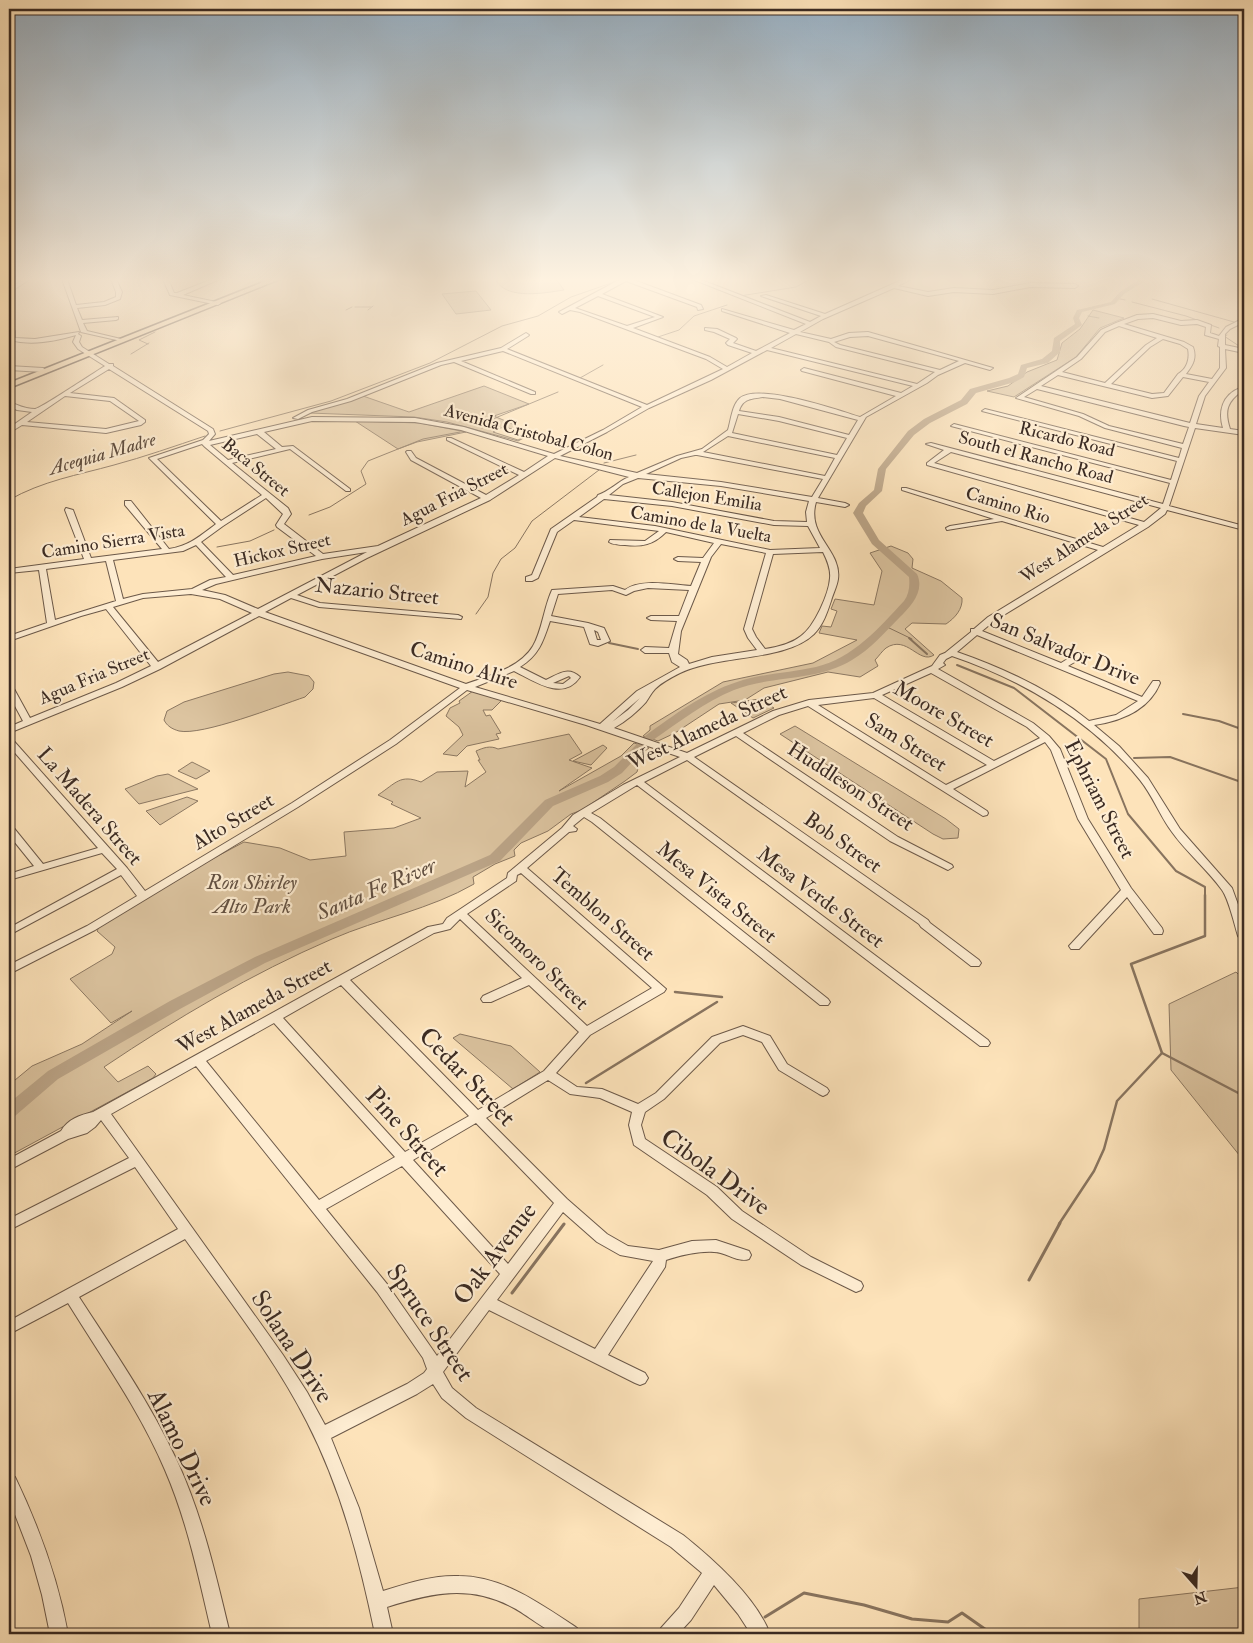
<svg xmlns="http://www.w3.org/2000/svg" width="1253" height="1643" font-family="'IM FELL Double Pica',serif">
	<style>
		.green { fill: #dcc4a0; stroke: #8c7862; fill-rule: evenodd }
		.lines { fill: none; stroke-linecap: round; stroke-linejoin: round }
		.stream-far3 { stroke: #88745f; stroke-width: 1 }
		.stream-far2 { stroke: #88745f; stroke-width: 2 }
		.stream-far1 { stroke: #88745f; stroke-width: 2.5 }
		.stream { stroke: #88745f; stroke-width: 3 }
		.river { fill: #bba487; fill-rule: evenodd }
		.minor-casing { stroke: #6c5949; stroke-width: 2 }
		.major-casing { stroke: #3b2b23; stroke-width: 3 }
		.minor { fill: #feedd2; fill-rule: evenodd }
		.major { fill: #fde3ba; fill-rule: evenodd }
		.labels { text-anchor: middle; stroke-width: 4.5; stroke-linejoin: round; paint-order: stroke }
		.far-street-label { font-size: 18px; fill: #3b2b23; stroke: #feedd2 }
		.far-water-label { font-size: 19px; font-style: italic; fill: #614f41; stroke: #feedd2 }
		.street-label { font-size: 21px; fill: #3b2b23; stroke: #feedd2 }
		.park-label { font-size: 21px; font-style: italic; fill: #635142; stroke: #feedd2 }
		.water-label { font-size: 22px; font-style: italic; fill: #614f41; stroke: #feedd2 }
		.near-street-label { font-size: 25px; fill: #3b2b23; stroke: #feedd2 }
	</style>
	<rect width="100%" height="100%" fill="#fde3ba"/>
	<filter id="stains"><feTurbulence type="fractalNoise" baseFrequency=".004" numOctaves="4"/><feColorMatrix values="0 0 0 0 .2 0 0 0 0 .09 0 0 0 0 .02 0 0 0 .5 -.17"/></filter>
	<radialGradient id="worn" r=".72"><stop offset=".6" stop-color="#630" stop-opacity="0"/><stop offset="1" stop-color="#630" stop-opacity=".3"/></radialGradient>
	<g class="green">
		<path d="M503 279H556L564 290C544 293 509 300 496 281Z"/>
		<path d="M476 291 491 310 456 314 442 294Z"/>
		<path d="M1093 310 1124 318 1100 328 1076 357 1014 397 987 391 1008 386 1027 372 1057 360 1062 343 1080 329Z"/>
		<path d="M484 386 529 404 494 416 533 433 518 441 447 422 414 417 309 413 363 396 409 412ZM503 427 527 432 525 434 528 435 518 440 493 432Z"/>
		<path d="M355 421 420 423 466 432 417 442 398 449Z"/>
		<path d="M891 546 908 553 913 559 912 568 941 581 962 598C963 609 955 618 946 624L912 623 905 629 934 655C919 665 907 634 886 648 882 651 879 656 875 660L878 666 860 677 828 672 764 688 745 700 719 704 675 733 658 741 643 736 650 730V726L723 682 813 663 857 640 819 633 822 626 831 627 837 611 831 609 835 599 874 605 882 571 870 553Z"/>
		<path d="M288 672 309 676 314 682 313 689 305 697C278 706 202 736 179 731 172 729 167 726 164 720L167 711 184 702 274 674Z"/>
		<path d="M473 691 502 700 492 710H483L486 716 490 715 501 733 496 734 499 739 467 746 457 756 443 754 463 735 459 727 446 716 450 708 460 703 459 701Z"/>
		<path d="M760 699 774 708 753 718 731 703Z"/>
		<path d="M795 726 946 819 959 829 958 838 943 839 933 834 780 734Z"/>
		<path d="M569 734 582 753 569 760 592 768 559 791 621 756 634 743 649 748 642 753 637 772 625 781 582 810 571 814 548 831 521 843 514 850 515 856 495 864 473 877 474 884C431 909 378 919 332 939 251 974 177 1018 104 1067L118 1082 148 1066 156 1074 153 1078 9 1156V1085L32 1066 82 1044 132 1011 111 1023 70 979 112 954 115 947 97 931 99 927 186 873 244 842 280 848 310 860 346 856 344 832 394 828 421 818 391 804 393 802 378 795C396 783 400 774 421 782L437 772 468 771 465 787 486 772 478 760H480L476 751C483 748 490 745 498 749Z"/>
		<path d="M603 745 607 748 591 765 573 761Z"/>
		<path d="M192 762 210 771 196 779 178 771Z"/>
		<path d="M168 774 198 789 139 804 125 789 157 776Z"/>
		<path d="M187 797 198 801 160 825 146 811Z"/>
		<path d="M1236 972 1244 980V1161L1171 1070 1169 1004Z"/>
		<path d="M460 1034 511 1046 540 1072 513 1089 453 1038Z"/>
		<path d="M1244 1587V1634H1139V1599Z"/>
	</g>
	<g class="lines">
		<g class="stream-far3">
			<path d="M740 296 796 287 809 280 827 279"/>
			<path d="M1116 298 1125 300"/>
			<path d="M1152 299 1234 322"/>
			<path d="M1132 302 1186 316 1219 328"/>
			<path d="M355 307H371"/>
			<path d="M346 310 352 307"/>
			<path d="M368 310 373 306"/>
			<path d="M1088 316 1099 318"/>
			<path d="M1227 335 1224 336 1239 346"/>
			<path d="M658 337 679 330 694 316 727 305"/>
			<path d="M148 344 139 340 155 332"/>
			<path d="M131 354 149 343"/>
			<path d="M580 378 603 365"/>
			<path d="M482 428 487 426 488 421 558 392"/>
			<path d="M220 431 331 401 430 363 502 326 538 316 571 297 620 280"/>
			<path d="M604 463 636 455"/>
			<path d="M9 500C42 481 78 475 114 465 144 457 175 446 205 436"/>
			<path d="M309 515 330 507 366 484 361 471 368 461 423 439 460 432"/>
			<path d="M217 547 250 541 274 530"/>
			<path d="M476 614 488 597 493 573 501 559 515 548 532 521 599 470"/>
			<path d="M885 626 912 639"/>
		</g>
		<g class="stream-far2">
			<path d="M909 638 927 654"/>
			<path d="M609 643 638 649"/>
			<path d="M957 665 1014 688 1106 759 1128 814 1176 871 1205 887V896"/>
			<path d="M1183 714 1219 721 1244 730"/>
			<path d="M1134 758 1170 757 1244 783"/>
		</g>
		<g class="stream-far1">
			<path d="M1205 895V936L1131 964 1162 1053 1244 1096"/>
			<path d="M675 992 722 997"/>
			<path d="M586 1083 717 1002"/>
			<path d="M1059 1224 1094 1171 1104 1149 1117 1101 1162 1053"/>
		</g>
		<g class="stream">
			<path d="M1029 1280 1060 1223"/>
			<path d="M512 1293 564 1224"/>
			<path d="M765 1617 804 1593 864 1605 912 1619 948 1622 962 1613 992 1634H1014"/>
		</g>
		<g class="river">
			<path d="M1140 279H1148L1124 294 1115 304 1082 312 1079 318 1082 325 1060 341V352L1048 363 1027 368 1024 377 1015 382 976 393 967 404 930 423 914 435 886 469 882 491 866 506 863 513 879 540 917 574C925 591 911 606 900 617 885 632 871 649 852 660 816 682 772 675 734 690 705 702 679 722 653 740H645L643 738 645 736C674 715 703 693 737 682 763 673 790 673 816 667 853 658 879 628 904 601 909 594 910 586 909 577L872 544 853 513 859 503 874 490 878 469 908 431 924 419 961 400 970 389 1009 378 1018 374 1021 365 1042 359 1052 351 1054 338 1075 324 1073 318 1077 310 1111 302 1120 292Z"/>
			<path d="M641 743 647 746 622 773 608 782 553 806 500 861 265 963 180 1009 58 1079 15 1116 9 1118V1103L48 1071 170 1001 255 957 490 855 545 800 600 776 614 767 637 744Z"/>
		</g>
		<defs>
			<g id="minor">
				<path d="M24 279H30L9 293V289Z"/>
				<path d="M62 279H67L76 305 104 302 116 297V292L111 279H116L122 292 120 299 105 305 77 308 82 320 118 317V319L116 320 83 323 87 331 121 339V341L81 332Z"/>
				<path d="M163 279H168L174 293H177L213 279H220L183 295 221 303 218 305 170 295Z"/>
				<path d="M621 279H631L701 305 703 309 698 310 697 307 626 281 602 294 663 317 633 328 710 357 727 367 752 353 728 345 726 343 730 339 714 332 705 330V328L717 329 736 338 737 339 733 343 756 351 790 333 722 311V309L794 330 806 324 692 279H699L810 322 821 316 761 296 766 295 825 314 904 279H911L898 286 928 292 954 288 993 290 1030 283 1075 284 1078 286 1075 288 1030 287 993 294 954 292 928 296 894 288 823 319 800 332 831 339 849 333 868 332 993 368 990 370 965 363 938 375 927 383 866 417 818 498 845 503 849 505 845 507 816 502C806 536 842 550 838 579 837 586 833 594 831 601 827 613 823 625 814 634 785 662 719 654 680 673 672 677 662 682 655 689 651 693 649 698 646 702 637 712 626 721 614 728L687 753 773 711 809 700 873 693 932 666 940 655 945 653 971 632V629H974L988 617 1098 550 1002 521 947 530 946 528 950 526 994 519 902 490V488H906L1103 547 1139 525 927 465V463L944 450 926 444 931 443 1163 504 1170 483 951 426 954 424 1171 480 1177 461 982 411 985 409 1179 458 1182 448 1105 428 1079 416 1016 398 1077 357 1101 330 1116 323 1137 315 1153 314 1181 321 1197 320 1211 325 1210 333 1219 336 1226 327 1244 318V322L1230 329 1225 334V345L1244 349V353L1225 349 1226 368 1205 396 1196 424 1223 428C1218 412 1222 395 1240 388L1243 390C1227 402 1224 410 1230 429L1244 431V435L1195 428 1169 506 1244 526V530L1167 510 1165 514 1148 527 994 621 982 631 1061 663 1077 653H1083V657L1068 666 1142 697 1153 681H1159L1160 683C1149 710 1121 721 1094 725L1119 746 1148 778 1180 829 1232 888 1244 921V940L1240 939 1238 936C1234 923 1229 900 1222 890 1207 869 1187 853 1172 832 1160 816 1153 796 1140 780 1092 721 1023 680 952 656L946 659 943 663 945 665 938 669 1033 723 1049 736 1060 749 1088 819 1131 888 1162 928 1163 931 1162 934H1154L1127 897 1079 949H1071L1069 946 1121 890 1078 819 1051 750 1045 742 953 789 987 811 988 813 987 815 983 816 808 706 779 715 743 733 898 837 952 865 953 867 948 870 890 841 736 736 694 757 928 920 930 923 979 960 981 963 979 966H971L921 927 919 924 687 760 644 782 988 1040 990 1043 988 1046H980L637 785 591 813 600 818 828 999 830 1002 828 1005H820L592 822 584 817 573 826 577 829 576 831 569 832 527 868 666 989 664 992 590 1035 556 1073 577 1087 602 1089 638 1104 656 1093 712 1037 743 1026 770 1036 787 1064 827 1088 829 1091 827 1094 823 1096 819 1094 779 1070 762 1042 743 1035 720 1043 664 1099 645 1112 641 1125 645 1139 717 1187 742 1211 811 1257 861 1282 863 1286 861 1290 856 1292 801 1265 732 1219 707 1195 634 1145 629 1125 632 1112 600 1098 570 1094 548 1080 486 1118 567 1199 607 1234 628 1246 659 1250 692 1241 716 1240 749 1251 751 1255 749 1259C738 1263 726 1252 714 1252 698 1251 682 1255 666 1260L665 1267 608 1355 645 1373 648 1378 645 1383 640 1385 635 1383 489 1310 443 1372 452 1388 476 1408 683 1535C713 1559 756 1597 770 1634H751L738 1614 714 1585 691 1620 678 1634H658L661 1628 679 1608 702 1573 671 1547 466 1418 442 1398 433 1384 417 1394 331 1438 359 1508 383 1591C408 1583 433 1575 459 1576 503 1576 542 1605 577 1628L580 1634C573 1634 563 1636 557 1634 548 1632 524 1613 514 1608 470 1584 432 1593 387 1607L393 1634H375C360 1561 341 1488 307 1422 274 1357 227 1298 185 1239L79 1297C114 1351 151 1404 178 1463 203 1518 216 1576 230 1634H212C199 1579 188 1523 165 1470 140 1411 102 1358 68 1303L9 1334V1321L178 1229 135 1167 9 1230V1219L129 1158 101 1120 95 1127 87 1133 68 1139 9 1170V1159L61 1131C68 1119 80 1115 93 1112L428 927 443 924 447 918 507 878 508 873 562 828 573 815 623 785 680 757 586 725 467 690 396 744 298 807 95 930 9 974V965L87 926 137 896 121 875 9 935V928L117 869 102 853 9 880V874L34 866 9 835V826L13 827 43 864 98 848 9 746V738L12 739 127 868 145 891 292 803 390 740 460 688 259 616 160 669 122 687 9 733V727L23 721 9 695V684L13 687 30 718 116 683 151 666 106 609 81 616 9 641V636L47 623 39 570 9 573V569L84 559 65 510 66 508 73 510 91 558 162 549 125 505V501H131L169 549C189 546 200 536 216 524L149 458 203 440 209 434 208 431 109 369 70 393 114 398 145 420V422L141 425 106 433 22 425 9 433V428L32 412 17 410 9 406V402C18 405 25 409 35 409 40 409 95 372 105 366L78 349 73 342 76 335C55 341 32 346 10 340L9 329 15 331V338L35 339 79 332 78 334 81 336 79 342 82 347 109 364H113V366L213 429 215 434 209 441 312 417 415 418 464 427 554 454 603 430 642 407 503 351 461 361 535 392V394H531L454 362 441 365 351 401 312 412 298 419 293 418 308 410 347 399 437 363 501 348 526 333 529 335 528 336 507 349 647 405 723 369 706 359 580 312 570 310 562 314 559 312ZM598 296 655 317 627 326 575 308ZM1153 318 1181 325 1197 324 1206 327 1205 335 1219 339 1218 346 1220 347V368L1212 379 1186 374C1193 365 1197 358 1193 347L1184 342 1124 324 1138 319ZM1119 326 1157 338 1146 345 1105 383 1062 372 1081 359 1105 332ZM796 334 829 342 836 347 935 372 917 384 771 348ZM868 336 959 361 940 370 840 345 834 342 850 337ZM1163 339 1180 344 1188 349C1190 359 1187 369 1178 374L1164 393 1152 394 1111 384 1150 347ZM767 350 913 386 901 393 804 368 801 370 802 371 896 396 860 417C837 410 759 383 740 398 732 405 731 420 728 430L702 449 677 456 637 473 560 456 607 432 649 408 711 380ZM1058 375 1152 398 1168 396 1183 377 1209 382 1199 396 1190 423 1041 386ZM1037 389 1184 426 1189 427 1183 444 1109 426 1083 414 1024 397ZM65 396 110 401 139 421 106 429 27 422ZM763 397 780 399 858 420 849 435 779 417 739 411C743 398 752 399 763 397ZM738 414 779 421 847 438 837 455 732 433ZM312 421 415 422 461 430 548 456 524 472 451 438H447V440L519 475 486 495 416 458 411 451H407L406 452 411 460 481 498 378 546 323 554 284 524 291 514 288 508 232 463 290 449 346 491H350V489L293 446 282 447 264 432ZM257 434 276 449 228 460 210 445ZM728 436 835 458 825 476 703 452ZM202 444 205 447 262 495 221 521 157 459ZM951 452 1161 508 1144 522 934 463ZM695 455H697L823 479 812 497 721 482 646 474 681 458ZM555 458 629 477C619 481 608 492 598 495L597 497 551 529 532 575 526 577V581H532L538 578 557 532 574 520 659 531 645 541 610 540 609 542C614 545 619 545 625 545 642 547 653 545 666 532L714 543 703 558 678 557 674 559 678 561 701 562 691 586C673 585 640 578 625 590L613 586 552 590C544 607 542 631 533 646 520 668 488 676 466 684L265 612 291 598 319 607 461 619 462 617 458 615 320 603 297 595 367 558 490 500ZM638 478 721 486 809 501 806 512 807 522 774 521 672 502 609 495 623 484ZM266 498 283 514 276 525 277 527 316 556 233 575 201 542 223 526ZM604 499 672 506 774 525 808 526 820 548 770 550 655 526 579 517ZM721 544 766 553 744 629 748 638 757 650 712 657 689 664 687 660 678 654 681 631 711 557ZM196 545 226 577 210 580 192 589 143 594 123 599 113 560 183 551ZM367 552 258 609 225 595 202 590 216 584 322 559ZM823 552C827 560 831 569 830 578 829 594 814 627 801 636 791 644 778 647 765 649L756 637 752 629 773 554ZM106 561 116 601 55 620 46 569ZM648 588 689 590 679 616H651L647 618 651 620 677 621 669 648 645 647 641 650 645 653H669L672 662 680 667 637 691 600 724 475 687 514 671C534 681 563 702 580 677 568 666 559 674 546 680L520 667C539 655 543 642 550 621L584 627 590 644 598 646 610 641 604 628 588 623 551 616 558 594 612 590 626 595 634 591ZM191 594 220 599 252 613 158 662 113 607 143 598ZM594 630 598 632 601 640H597ZM977 635 1138 701 1116 715 1089 721C1051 690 1003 668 957 652ZM931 673 1027 727 1040 738 994 761 882 695ZM569 676 571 678 563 684 553 683ZM640 698 628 710 612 722ZM874 698 987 765 946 785 818 705ZM521 873 652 988 587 1026 467 914 516 881 517 875ZM460 919 522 978 483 996 481 999 483 1002H491L529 985 579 1032 544 1071 478 1110 350 980 434 933 450 929ZM341 985 469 1116 405 1152 283 1018ZM274 1023 395 1157 319 1200 206 1061ZM196 1066 377 1292 423 1358 427 1369 424 1373 407 1384 325 1425 307 1392 283 1355 111 1114ZM476 1123 554 1203 508 1264 413 1160ZM402 1166 500 1274 437 1356 387 1284 326 1209ZM563 1212 597 1242 620 1255 653 1261 595 1349 497 1300Z"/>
				<path d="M9 366 43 368 46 370 43 372 9 370Z"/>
				<path d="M9 1475 15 1477C39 1527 58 1579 68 1634H50L42 1595 31 1556 9 1499Z"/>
			</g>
			<path id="major" d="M271 279H280L9 388V383Z"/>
		</defs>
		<use href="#minor" class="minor-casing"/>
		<use href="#major" class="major-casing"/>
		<use href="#minor" class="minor"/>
		<use href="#major" class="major"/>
	</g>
	<linearGradient id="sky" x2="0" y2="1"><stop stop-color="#96aec1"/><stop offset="0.55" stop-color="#fef2e0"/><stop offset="1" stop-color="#fef2e0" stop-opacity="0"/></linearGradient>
	<rect width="1253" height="509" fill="url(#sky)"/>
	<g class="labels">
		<g class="far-street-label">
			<text transform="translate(529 432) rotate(15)" y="6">Avenida Cristobal Colon</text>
			<text transform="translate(1067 439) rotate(14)" y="6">Ricardo Road</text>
			<text transform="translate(1036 457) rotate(15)" y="6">South el Rancho Road</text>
			<text transform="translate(256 467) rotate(39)" y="6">Baca Street</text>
			<text transform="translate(454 494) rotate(-27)" y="6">Agua Fria Street</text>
			<text transform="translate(707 496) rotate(9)" y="6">Callejon Emilia</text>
			<text transform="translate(1008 505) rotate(17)" y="6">Camino Rio</text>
			<text transform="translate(701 524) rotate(10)" y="6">Camino de la Vuelta</text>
			<text transform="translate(1084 538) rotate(-33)" y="6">West Alameda Street</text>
			<text transform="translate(113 541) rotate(-9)" y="6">Camino Sierra Vista</text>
			<text transform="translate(282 550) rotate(-13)" y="6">Hickox Street</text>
			<text transform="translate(94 676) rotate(-23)" y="6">Agua Fria Street</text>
		</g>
		<g class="far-water-label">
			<text transform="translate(102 453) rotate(-16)" y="7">Acequia Madre</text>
		</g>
		<g class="street-label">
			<text transform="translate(377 591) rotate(6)" y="7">Nazario Street</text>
			<text transform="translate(1065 649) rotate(22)" y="7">San Salvador Drive</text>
			<text transform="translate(464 665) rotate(18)" y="7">Camino Alire</text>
			<text transform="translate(944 714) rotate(30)" y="7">Moore Street</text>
			<text transform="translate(707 727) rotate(-25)" y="7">West Alameda Street</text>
			<text transform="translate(906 742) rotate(32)" y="7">Sam Street</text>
			<text transform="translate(851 786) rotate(33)" y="7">Huddleson Street</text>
			<text transform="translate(1100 799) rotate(63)" y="7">Ephriam Street</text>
			<text transform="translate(90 806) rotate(49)" y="7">La Madera Street</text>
			<text transform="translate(233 821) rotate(-31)" y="7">Alto Street</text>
			<text transform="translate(843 842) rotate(35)" y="7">Bob Street</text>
			<text transform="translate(717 892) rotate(39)" y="7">Mesa Vista Street</text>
			<text transform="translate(821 897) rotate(37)" y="7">Mesa Verde Street</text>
			<text transform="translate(603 914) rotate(41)" y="7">Temblon Street</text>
			<text transform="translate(537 959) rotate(44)" y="7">Sicomoro Street</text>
			<text transform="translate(254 1006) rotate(-29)" y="7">West Alameda Street</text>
		</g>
		<g class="park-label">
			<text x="252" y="889">Ron Shirley<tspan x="252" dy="24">Alto Park</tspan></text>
		</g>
		<g class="water-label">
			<text transform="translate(376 888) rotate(-23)" y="8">Santa Fe River</text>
		</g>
		<g class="near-street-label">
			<text transform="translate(468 1076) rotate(46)" y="9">Cedar Street</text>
			<text transform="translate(408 1131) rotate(48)" y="9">Pine Street</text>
			<text transform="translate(716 1171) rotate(36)" y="9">Cibola Drive</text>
			<text transform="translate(494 1253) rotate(-53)" y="9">Oak Avenue</text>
			<text transform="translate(431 1322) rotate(56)" y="9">Spruce Street</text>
			<text transform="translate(293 1346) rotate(57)" y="9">Solana Drive</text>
			<text transform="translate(183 1447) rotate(64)" y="9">Alamo Drive</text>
		</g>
	</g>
	<rect width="1253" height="1643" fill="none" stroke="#fde3ba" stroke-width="30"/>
	<rect x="10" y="10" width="1233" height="1623" fill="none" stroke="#3b2b23" stroke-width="2.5"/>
	<rect x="15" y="15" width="1223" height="1613" fill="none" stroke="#3b2b23"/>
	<g transform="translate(1196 1586) rotate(160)" stroke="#feedd2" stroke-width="4" paint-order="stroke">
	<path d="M0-4L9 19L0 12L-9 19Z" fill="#3b2b23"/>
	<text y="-8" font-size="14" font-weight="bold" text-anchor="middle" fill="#3b2b23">N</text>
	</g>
	<rect width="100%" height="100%" filter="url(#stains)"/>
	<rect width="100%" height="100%" fill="url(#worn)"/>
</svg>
